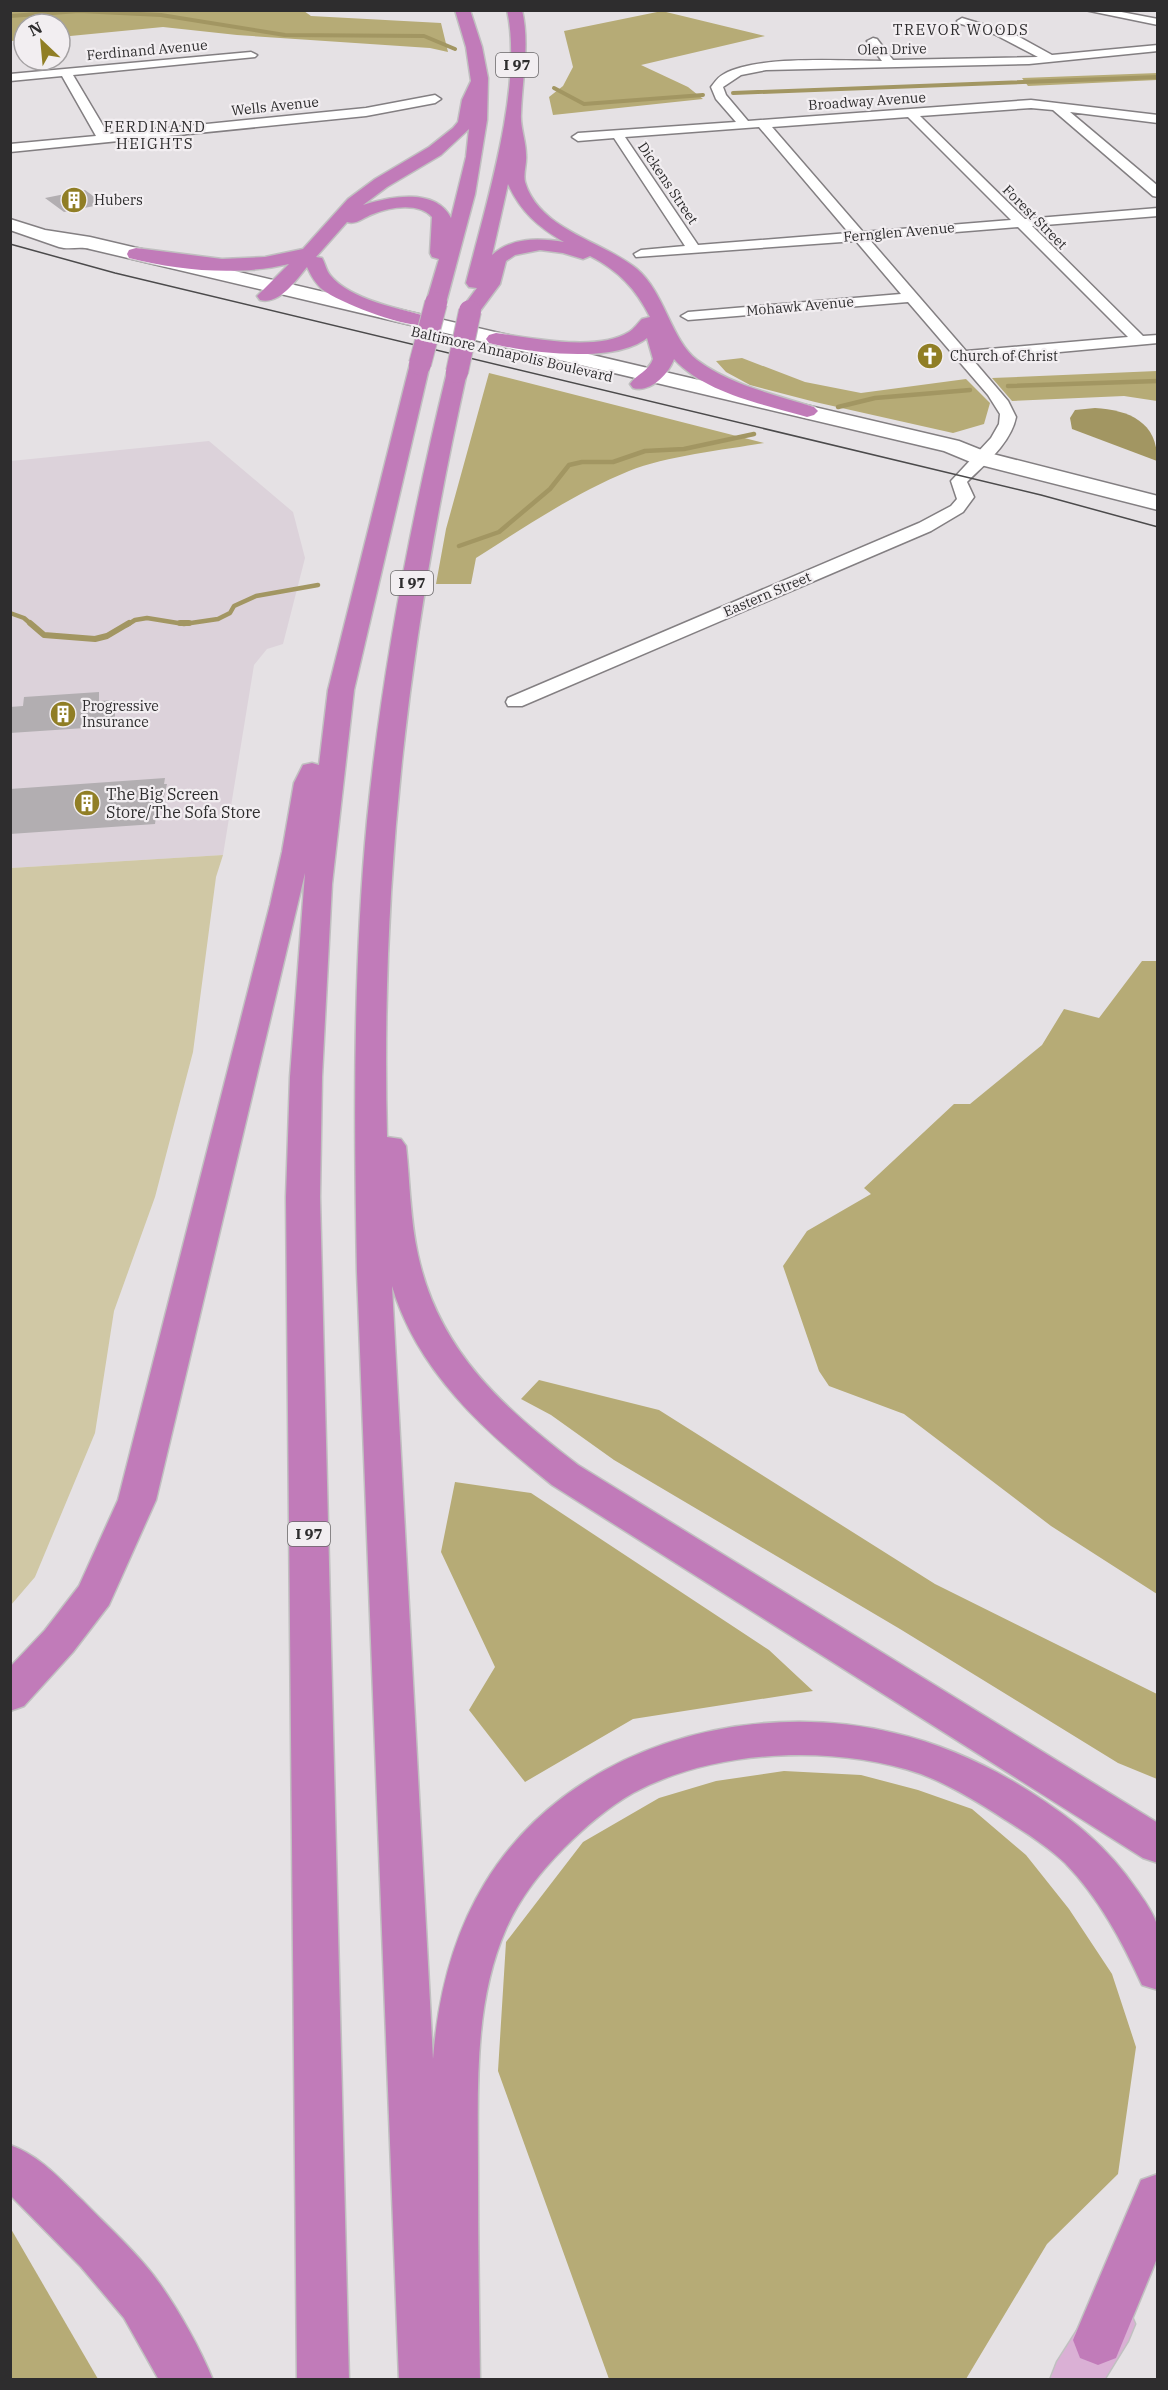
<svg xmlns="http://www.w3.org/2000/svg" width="1168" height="2390" font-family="'IBM Plex Serif',serif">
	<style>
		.built { fill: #dcd2da }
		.green { fill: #d0c8a5 }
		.forest { fill: #b6ab76 }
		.water { fill: #a29662 }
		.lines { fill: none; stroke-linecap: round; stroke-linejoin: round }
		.stream-far2 { stroke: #a29662; stroke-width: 4 }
		.stream-far1 { stroke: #a29662; stroke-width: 4.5 }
		.stream { stroke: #a29662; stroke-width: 6 }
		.building { fill: #b2aeb1 }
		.street-casing { stroke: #837f82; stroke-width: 3 }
		.secondary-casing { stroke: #837f82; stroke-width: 3 }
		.primary-casing { stroke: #c0c0c0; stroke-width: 3 }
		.highway-casing { stroke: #c0c0c0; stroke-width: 3 }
		.street { fill: #fff; fill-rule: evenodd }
		.secondary { fill: #fff; fill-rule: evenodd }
		.primary { fill: #dab0d5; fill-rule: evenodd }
		.highway { fill: #c17bb9; fill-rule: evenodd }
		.tram { stroke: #4b4a4b; stroke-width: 1.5 }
		.highway-bridge-casing { stroke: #c0c0c0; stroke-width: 24; stroke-linecap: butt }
		.highway-bridge { stroke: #c17bb9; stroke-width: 22 }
		.labels { text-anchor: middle; stroke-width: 4.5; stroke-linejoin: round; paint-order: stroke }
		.far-street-label { font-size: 14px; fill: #2e2d2e; stroke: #f2eef1 }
		.far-poi-label { font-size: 14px; fill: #2e2d2e; stroke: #f2eef1; text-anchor: start }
		.far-neighbourhood-label { font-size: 15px; letter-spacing: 1.5px; fill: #2e2d2e; stroke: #f2eef1 }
		.shield { fill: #f2eef1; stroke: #696768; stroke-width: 1.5 }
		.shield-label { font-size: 15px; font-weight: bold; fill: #2e2d2e }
		.poi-label { font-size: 16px; fill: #2e2d2e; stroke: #f2eef1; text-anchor: start }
	</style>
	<rect width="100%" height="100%" fill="#e5e1e4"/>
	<path class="built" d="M209 441 293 512 305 558 283 644 267 649 254 665 223 855 11 868V461Z"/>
	<path class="green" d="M223 855 216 877 193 1052 155 1197 114 1311 95 1433 35 1577 11 1605V868Z"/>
	<g class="forest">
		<path d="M304 11 311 16 441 23 448 52 430 48 237 35 163 27 60 37V24H24V40L11 41V11Z"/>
		<path d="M662 11 765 36 641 65 688 87 703 99 553 115 549 97 563 86 573 67 564 31Z"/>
		<path d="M1158 73 1157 80 1028 86 1022 78Z"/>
		<path d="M742 358 805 382 861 393 966 379 990 403 984 424 953 433 815 402 750 385 726 372 716 361Z"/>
		<path d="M1157 371V401L1124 396 1012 401 992 378Z"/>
		<path d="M489 373 764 443C723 450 666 456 629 471 575 493 525 527 476 558L471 584H436L446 529Z"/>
		<path d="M1142 961H1158L1157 1594 1051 1526 904 1414 829 1386 819 1371 783 1266 807 1231 871 1194 864 1188 954 1104H970L1042 1045 1064 1009 1099 1018Z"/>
		<path d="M539 1380 659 1410 935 1584 1157 1694V1779L1118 1763 900 1629 614 1460 551 1415 521 1399Z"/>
		<path d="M455 1482 531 1493 769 1650 813 1691 633 1719 525 1782 469 1710 495 1667 441 1552Z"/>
		<path d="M784 1771 861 1775 918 1790 972 1809 1026 1855 1069 1909 1112 1974 1136 2047 1118 2174 1047 2244 966 2379H609L498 2071 506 1942 583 1842 659 1798 716 1781Z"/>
		<path d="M11 2229 98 2379H11Z"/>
	</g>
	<path class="water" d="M1095 408C1129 410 1158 422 1157 461L1072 429 1070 418 1075 410Z"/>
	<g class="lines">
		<g class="stream-far2">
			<path d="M10 16 79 11 161 15 285 35 424 36 455 49"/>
			<path d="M554 88 584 104 703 95"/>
			<path d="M733 93 1158 77"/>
		</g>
		<g class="stream-far1">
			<path d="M1008 386 1158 381"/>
			<path d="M838 407 875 398 970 390"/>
			<path d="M459 546 499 532 550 489 569 465 582 462H613L645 451 684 449 754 434"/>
			<path d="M10 613 24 618 32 625"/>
			<path d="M127 625 135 620 147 618 184 624 218 619 230 613 234 606 256 596 318 585"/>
		</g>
		<g class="stream">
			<path d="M30 623 44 635 95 639 107 636 129 623"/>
			<path d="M180 623H189"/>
		</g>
	</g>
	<g class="building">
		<path d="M85 190 104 204 64 212 45 198Z"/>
		<path d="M99 692V701L115 700V726L10 733V707L23 706 24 697Z"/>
		<path d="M165 778 164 784H167L159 817H156L155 824 10 834V789Z"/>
	</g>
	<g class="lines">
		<defs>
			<g id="street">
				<path d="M1085 10H1111L1158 19V25Z"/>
				<path d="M962 18 1012 33 1052 55 1158 45V51L1029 64 766 70 741 75 723 87 726 95 748 121 1031 100 1158 115V123L1070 112 1158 186V197L1153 196 1053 110 1031 108 920 116 1025 219 1158 208V216L1032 226 1143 336 1158 335V343L973 360 1008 401 1016 417C1011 443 985 464 967 482L974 497 963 512 931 531 522 706H508L506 702 508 698 919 523 951 506 957 499 951 481 991 438 999 424 1000 414 988 395 908 302 688 320 681 316 688 312 901 294 856 241 636 257 634 254 641 250 685 246 614 138 578 141 572 137 578 133 736 122 716 99 711 87C715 82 718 77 724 74 757 55 842 61 882 61L867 41 873 38 877 39 893 60 1038 57 994 34 958 23 957 21ZM908 117 1011 220 863 232 772 127ZM759 127 849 233 698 245 625 137ZM1018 227 1128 337 966 351 869 239Z"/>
				<path d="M251 52 257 55 255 57 73 75 108 134 366 108 435 95 441 99 435 103 366 116 10 152V144L96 136 62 76 10 81V74Z"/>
			</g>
			<path id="secondary" d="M10 219 45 230 90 237 959 441 989 453 1158 496V510L973 463 944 451 90 249C79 246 70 250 59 247L10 230Z"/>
			<path id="primary" d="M1110 2299 1128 2307 1135 2324 1128 2341 1104 2380H1050L1057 2362 1092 2307Z"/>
			<g id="highway">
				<path d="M455 10H470L482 47 488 78 487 120 475 194 446 303 443 307H429L426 303 439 259 432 257 430 253 432 217C419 202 390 207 373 214 364 217 357 225 347 222L316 257 322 258C325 263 326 270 330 275 350 300 401 309 430 317L433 321 430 325C410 330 340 303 323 290 316 284 311 276 307 267 296 280 280 305 260 300L257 296 289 264C238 276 180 271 129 258L127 254 129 250 136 248 222 259 265 257 303 249 348 199 375 179 429 147 453 128 458 122 462 100 471 81 466 47ZM469 129 466 157 451 218C435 187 389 197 363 205L387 187 441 155Z"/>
				<path d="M507 10H522C530 45 522 79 521 114 520 127 526 141 526 155 527 164 523 173 525 182 539 230 603 241 637 269 665 293 671 340 697 360 730 385 776 395 814 407L818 411 814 415 807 417 800 415C758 403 704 392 674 359 668 375 650 393 633 388L630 384C637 374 649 371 653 359L647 338C614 364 529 353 489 343L486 339 489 335 496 333C533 338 596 352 629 332 634 329 638 323 642 319L650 317C636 289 619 271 590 256L583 259 563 253 540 250 515 255 506 261 500 284 477 315H463L460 311 477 288 469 287 466 283C485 208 524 85 507 10ZM508 184C520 211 538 227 564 242 539 238 512 237 492 255Z"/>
				<path d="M420 358 427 360 430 364 354 690 332 884 322 1077 320 1197 349 2380H297L286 1197 290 1077 305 873 156 1500 109 1605 73 1652 24 1706 10 1711V1667L45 1630 79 1586 118 1500 270 905 282 852 294 783 303 765 312 763 319 765 328 690 410 364 413 360Z"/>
				<path d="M457 366 464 368 467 372C410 629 380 873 387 1137L401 1139 406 1146C410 1182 410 1220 418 1255 439 1352 504 1408 578 1465L1158 1823V1863L1143 1858 552 1485C484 1431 417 1371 392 1286L433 2059C438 1997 452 1937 485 1883 567 1748 745 1697 894 1733 942 1744 988 1765 1029 1791 1074 1820 1107 1846 1137 1890 1144 1900 1152 1911 1156 1922 1161 1934 1158 1975 1158 1990L1142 1985C1122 1941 1099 1898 1065 1863 1047 1846 1025 1832 1004 1819 978 1802 950 1785 921 1774 834 1744 714 1749 633 1793 607 1808 585 1827 564 1848 541 1871 519 1899 506 1929 473 2004 478 2092 478 2172 478 2241 479 2310 480 2380H399L357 1272C354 1121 353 970 367 821 382 669 411 520 447 372L450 368Z"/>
				<path d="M10 2145C40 2156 59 2178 82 2200 108 2227 138 2253 160 2284 179 2311 200 2348 213 2380H159L124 2318 81 2267 10 2195Z"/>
				<path d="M1158 2174V2256L1116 2358 1098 2365 1080 2358 1073 2340 1141 2180Z"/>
			</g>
		</defs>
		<use href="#street" class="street-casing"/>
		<use href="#secondary" class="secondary-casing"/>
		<use href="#primary" class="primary-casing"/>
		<use href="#highway" class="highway-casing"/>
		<use href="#street" class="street"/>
		<use href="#secondary" class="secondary"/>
		<use href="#primary" class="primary"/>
		<use href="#highway" class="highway"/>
		<path class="tram" d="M10 244 115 273 1041 495 1158 527"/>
		<defs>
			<g id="highway-bridge">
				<path d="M420 364 436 303"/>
				<path d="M457 372 470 311"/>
			</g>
		</defs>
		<use href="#highway-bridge" class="highway-bridge-casing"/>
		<use href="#highway-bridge" class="highway-bridge"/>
	</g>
	<defs>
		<symbol id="building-disc" viewBox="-11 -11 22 22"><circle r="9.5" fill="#907e25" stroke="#f2eef1"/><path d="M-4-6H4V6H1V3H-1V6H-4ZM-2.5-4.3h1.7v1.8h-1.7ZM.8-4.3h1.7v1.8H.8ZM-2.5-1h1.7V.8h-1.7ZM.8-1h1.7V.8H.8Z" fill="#fff"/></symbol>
		<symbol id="church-disc" viewBox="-11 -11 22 22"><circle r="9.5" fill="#907e25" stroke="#f2eef1"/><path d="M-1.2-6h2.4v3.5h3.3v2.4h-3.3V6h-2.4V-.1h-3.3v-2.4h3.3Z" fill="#fff"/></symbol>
	</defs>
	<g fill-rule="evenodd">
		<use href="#building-disc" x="59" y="185" width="30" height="30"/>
		<use href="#church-disc" x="915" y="341" width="30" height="30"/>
		<use href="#building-disc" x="48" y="699" width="30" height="30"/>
		<use href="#building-disc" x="72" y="788" width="30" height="30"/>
	</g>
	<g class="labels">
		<g class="far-street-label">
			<text transform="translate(892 49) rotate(-1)" y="5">Olen Drive</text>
			<text transform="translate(147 50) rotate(-5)" y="5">Ferdinand Avenue</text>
			<text transform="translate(867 101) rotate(-4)" y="5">Broadway Avenue</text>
			<text transform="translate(275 106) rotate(-6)" y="5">Wells Avenue</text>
			<text transform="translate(668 183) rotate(56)" y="5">Dickens Street</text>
			<text transform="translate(1035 217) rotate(45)" y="5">Forest Street</text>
			<text transform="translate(899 232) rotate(-5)" y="5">Fernglen Avenue</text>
			<text transform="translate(800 306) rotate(-5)" y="5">Mohawk Avenue</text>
			<text transform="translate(512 354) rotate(13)" y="5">Baltimore Annapolis Boulevard</text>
			<text transform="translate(767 594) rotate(-23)" y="5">Eastern Street</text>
		</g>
		<g class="far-poi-label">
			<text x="94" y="205">Hubers</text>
			<text x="950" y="361">Church of Christ</text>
			<text x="82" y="711">Progressive<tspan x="82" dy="16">Insurance</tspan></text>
		</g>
		<g class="far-neighbourhood-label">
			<text x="961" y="35">TREVOR WOODS</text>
			<text x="155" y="132">FERDINAND<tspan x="155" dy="17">HEIGHTS</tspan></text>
		</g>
		<g class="shield">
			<rect x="496" y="53" width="42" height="24" rx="4.5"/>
			<rect x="391" y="571" width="42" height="24" rx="4.5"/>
			<rect x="288" y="1522" width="42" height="24" rx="4.5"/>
		</g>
		<g class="shield-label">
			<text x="517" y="70">I 97</text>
			<text x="412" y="588">I 97</text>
			<text x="309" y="1539">I 97</text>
		</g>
		<g class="poi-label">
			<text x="106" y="800">The Big Screen<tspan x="106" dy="18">Store/The Sofa Store</tspan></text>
		</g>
	</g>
	<rect width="1168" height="2390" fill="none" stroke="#2e2d2e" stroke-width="24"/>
	<g transform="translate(42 42) rotate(334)"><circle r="28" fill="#f2eef1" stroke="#a4a1a3" stroke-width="1.5"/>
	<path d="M0-4.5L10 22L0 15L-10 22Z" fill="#907e25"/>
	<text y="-9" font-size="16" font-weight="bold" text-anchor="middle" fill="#2e2d2e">N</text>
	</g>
</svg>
